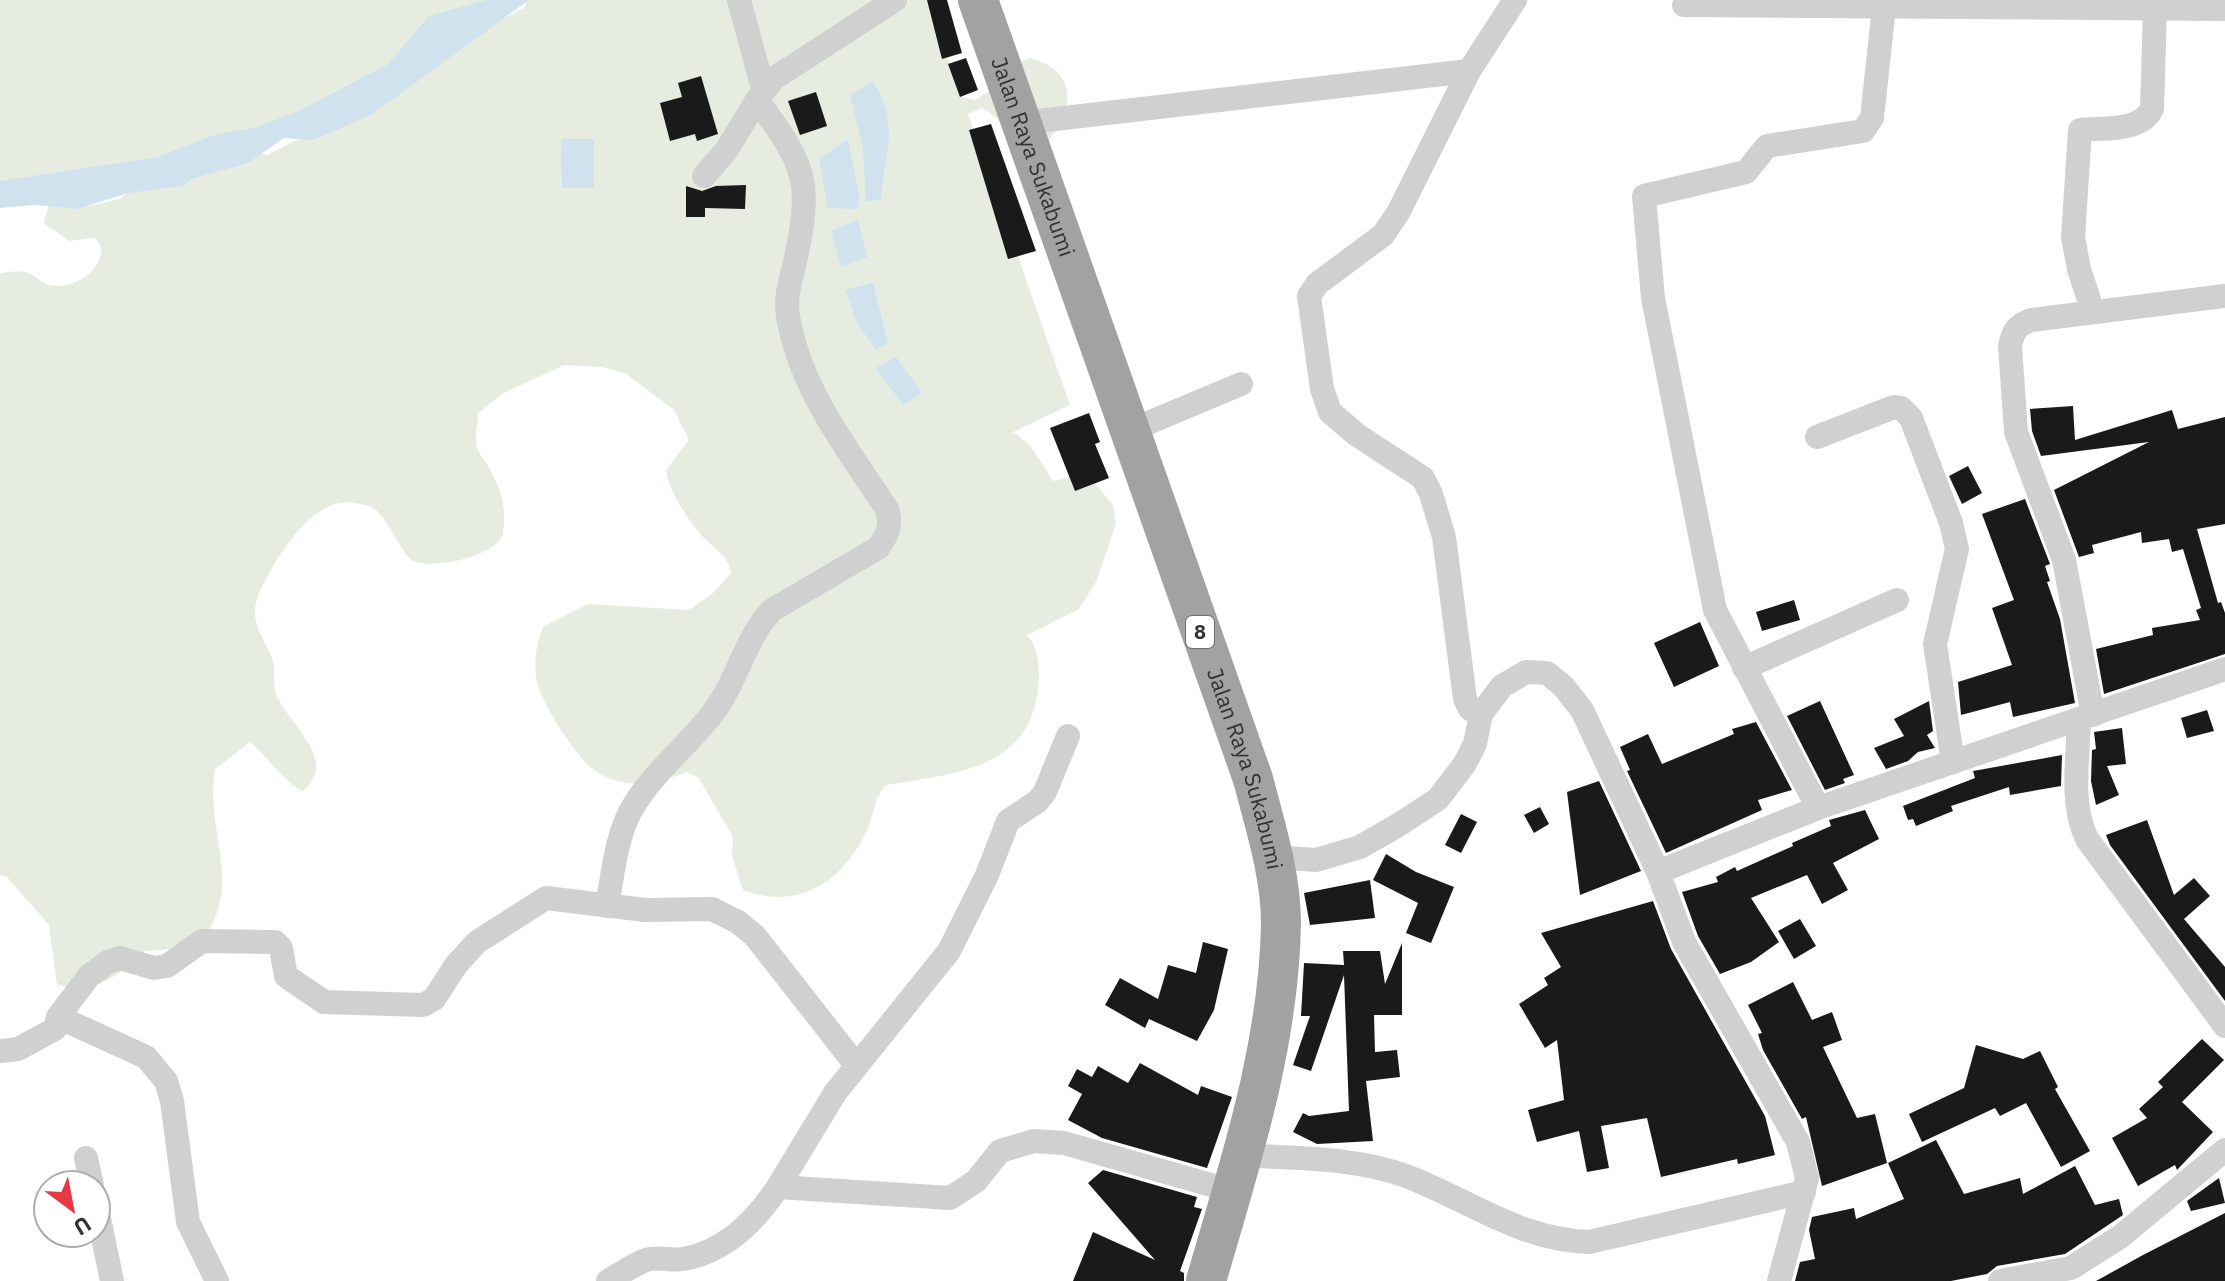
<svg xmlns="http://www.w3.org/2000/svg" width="2225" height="1281" font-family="'IBM Plex Sans',sans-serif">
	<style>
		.green { fill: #e6ecdf }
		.water { fill: #cfe2ee }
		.building { fill: #1a1a1a }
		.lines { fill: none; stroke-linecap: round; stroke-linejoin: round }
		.minor { stroke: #d0d0d0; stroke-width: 24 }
		.trunk { stroke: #a2a2a2; stroke-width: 40 }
		.labels { text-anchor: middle; stroke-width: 8; stroke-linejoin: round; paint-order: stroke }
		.shield { fill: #fff; stroke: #707070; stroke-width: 2 }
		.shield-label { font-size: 20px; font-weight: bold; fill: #333 }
		.street-label { font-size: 22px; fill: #333; stroke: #fff }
	</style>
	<rect width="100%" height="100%" fill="#fff"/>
	<g class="green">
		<path d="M0 0H492C387 67 281 135 157 159 106 170 52 174 0 181Z"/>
		<path d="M528 0H927L962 97 975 100 990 91 1007 67 1031 58C1038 61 1048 64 1054 69 1082 92 1061 134 1037 150 1015 140 1003 120 982 108L968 114 1070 405 1013 432 1030 445 1053 481 1086 473 1113 505 1116 523 1097 580 1079 609 1027 635C1039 648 1040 671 1038 688 1030 771 950 774 886 785 874 797 874 815 867 830 843 882 799 911 743 890L732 856 733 837 699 778 687 772C667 779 648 786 627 783 612 781 594 773 584 761 570 746 541 701 537 682 533 663 536 645 543 627L588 604 689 610 712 594 731 573C729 556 716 550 704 538 690 523 668 491 666 470L689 440 674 410 625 373 602 367 564 365 502 394 478 413C478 422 475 434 476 443 476 450 483 458 487 464 500 488 507 505 503 533 499 556 430 571 412 560 401 552 390 523 377 511 371 505 363 505 355 503 314 494 276 557 260 591 247 621 262 633 272 658 277 671 271 686 278 699 293 727 339 763 302 791 282 780 268 757 250 742L215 769C203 833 250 891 194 948L144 951C116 978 96 994 57 985L49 925 7 877 0 875V273C7 272 18 270 25 272 33 274 40 281 47 284 65 291 92 278 99 260 103 250 102 244 94 238L69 241 44 223 49 203 56 200 90 206 120 199 128 192 255 151 267 155C356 112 435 51 524 8Z"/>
	</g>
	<g class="water">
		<path d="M486 0H529L371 115 313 140 284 138 248 163 191 179 183 186 128 193 78 209 35 205 0 208V181L158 157 217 134 254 128 299 111 388 64 429 16Z"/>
		<path d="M873 81C901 126 884 154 881 200L866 201 863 149 850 95Z"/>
		<path d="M561 139H594V188H562Z"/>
		<path d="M848 139 860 199 858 209 828 208 819 159Z"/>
		<path d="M858 220 867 257 841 267 831 231Z"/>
		<path d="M873 283 888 343 876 350 856 321 846 290Z"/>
		<path d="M896 357 922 393 903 405 876 368Z"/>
	</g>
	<g class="building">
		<path d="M927 0H947L962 53 942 59Z"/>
		<path d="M966 58 978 90 960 97 948 64Z"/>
		<path d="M701 76 718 134 697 141 695 134 670 141 660 103 682 97 678 83Z"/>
		<path d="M816 92 827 126 800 135 788 101Z"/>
		<path d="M991 124 1036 251 1008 259 969 130Z"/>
		<path d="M746 185 745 209 705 208V217H686V186L702 191 716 186Z"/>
		<path d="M2073 406 2075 440 2172 410 2178 429 2225 417V524L2197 529 2218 603 2221 602 2225 613V654L2104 694 2096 649 2153 635 2152 628 2200 620 2196 610 2201 608 2183 549 2172 552 2169 539 2142 543 2141 532 2092 545 2094 553 2079 557 2054 490 2149 442 2041 456 2032 431 2030 409Z"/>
		<path d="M1089 413 1100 442 1095 444 1109 478 1075 491 1050 428Z"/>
		<path d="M1968 466 1982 493 1962 504 1949 476Z"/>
		<path d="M2025 499 2050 564 2045 566 2050 581 2047 582 2060 619 2075 703 2013 717 2010 702 1961 715 1958 682 2012 665 1992 608 2014 600 1982 514Z"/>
		<path d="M1794 600 1800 620 1762 631 1756 612Z"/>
		<path d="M1700 622 1719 666 1674 687 1654 643Z"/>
		<path d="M1820 701 1854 775 1843 779 1845 783 1825 790 1787 716Z"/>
		<path d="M1929 701 1933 731 1927 735 1935 748 1918 752 1908 761 1886 769 1874 748 1904 736 1894 719Z"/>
		<path d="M2207 710 2214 731 2187 738 2181 718Z"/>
		<path d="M1756 722 1792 790 1758 800 1762 810 1666 853 1627 771 1630 770 1620 747 1648 734 1662 764 1734 734 1732 729Z"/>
		<path d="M2122 728 2126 764 2107 766 2119 795 2096 805 2091 781 2092 750 2096 749 2094 732Z"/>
		<path d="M2062 755 2061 786 2010 795 2009 787 1951 806 1953 811 1916 826 1913 819 1908 820 1903 806 1975 778 1973 771Z"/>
		<path d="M1599 781 1641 871 1580 895 1567 792Z"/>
		<path d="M1540 807 1549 824 1534 833 1524 815Z"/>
		<path d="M1865 810 1879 839 1833 863 1848 890 1822 904 1807 875 1751 898 1779 942 1751 962 1720 974 1698 936 1682 892 1718 882 1716 877 1735 867 1737 871 1793 846 1792 843 1831 826 1829 820Z"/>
		<path d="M1461 814 1477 822 1461 853 1445 845Z"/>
		<path d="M2147 820 2174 895 2194 878 2210 896 2184 919 2225 967V1001L2110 845 2106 835Z"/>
		<path d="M1386 854 1416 872 1454 887 1431 943 1406 933 1418 903 1373 880Z"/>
		<path d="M1370 880 1375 918 1310 925 1304 893Z"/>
		<path d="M1653 901 1671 949 1765 1116 1775 1155 1738 1164 1737 1159 1661 1177 1647 1118 1601 1126 1609 1168 1587 1172 1579 1131 1537 1142 1528 1110 1564 1100 1557 1040 1545 1048 1519 1004 1548 985 1544 978 1561 967 1541 933Z"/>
		<path d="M1800 919 1816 946 1794 959 1778 931Z"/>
		<path d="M1203 942 1228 949 1214 1010 1197 1041 1149 1019 1145 1028 1105 1005 1120 978 1158 999 1168 965 1196 973Z"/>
		<path d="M1402 943V1015H1374L1375 1052 1397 1050 1400 1077 1366 1081 1373 1141 1317 1144 1293 1132 1303 1113 1309 1116 1349 1111 1344 975 1311 1071 1293 1065 1310 1016H1301L1304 963 1344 965 1343 951H1380L1385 984Z"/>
		<path d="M1793 982 1812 1020 1832 1012 1842 1040 1823 1047 1857 1118 1875 1114 1887 1163 1822 1186 1806 1117 1802 1119 1763 1050 1758 1034 1762 1033 1748 1005Z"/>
		<path d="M2202 1039 2224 1060 2182 1102 2213 1132 2177 1170 2175 1165 2138 1186 2112 1138 2147 1118 2139 1109 2163 1087 2158 1082Z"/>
		<path d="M1976 1045 2023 1059 2040 1051 2058 1087 2055 1089 2090 1151 2061 1167 2026 1103 2000 1116 1995 1108 1922 1142 1909 1114 1964 1088Z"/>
		<path d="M1140 1063 1198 1095 1201 1086 1232 1097 1207 1168 1102 1138 1068 1120 1082 1094 1068 1086 1077 1069 1092 1077 1098 1066 1128 1083Z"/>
		<path d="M1936 1140 1964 1194 2020 1178 2023 1194 2075 1166 2095 1205 2119 1199 2123 1215 2065 1254 1997 1266 1987 1274 1951 1281H1795L1800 1262 1815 1259 1809 1230 1812 1217 1854 1208 1856 1219 1904 1199 1888 1163Z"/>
		<path d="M1103 1170 1197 1197 1194 1207 1202 1209 1180 1271 1184 1273V1281H1073L1093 1232 1155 1260 1088 1183Z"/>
		<path d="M2219 1178 2225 1203 2191 1211 2187 1201Z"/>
		<path d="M2225 1213V1281H2096L2143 1255Z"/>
	</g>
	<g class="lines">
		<g class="minor">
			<path d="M739 0 763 89"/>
			<path d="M1684 5 2225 9"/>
			<path d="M1021 123 1469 71"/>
			<path d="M704 176 726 151 757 100"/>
			<path d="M2093 312 2079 269 2073 237 2080 130C2103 127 2139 133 2152 109L2155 9"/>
			<path d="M1129 431 1241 384"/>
			<path d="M1817 437 1894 407 1901 408 1911 418 1951 523 1957 549 1935 644 1953 762"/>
			<path d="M1744 668 1897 600"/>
			<path d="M1481 714 1470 709 1465 699 1444 537 1431 494 1423 478 1357 435 1330 412 1322 389 1309 296 1317 284 1383 235 1398 213 1469 71 1515 0"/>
			<path d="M2093 715 2064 560 2016 432 2010 346C2013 331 2017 325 2031 320L2225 296"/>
			<path d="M2079 720C2078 759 2070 804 2087 839L2225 1026"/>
			<path d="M1818 808 1715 610 1653 298 1644 196 1746 172 1767 146 1863 131 1872 118 1884 7"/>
			<path d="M1273 857 1316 860 1360 847 1400 824 1438 799 1464 765 1475 744 1481 714 1502 686 1526 672 1547 673 1563 686 1582 710 1658 872 1684 942 1798 1142 1807 1178 1779 1281"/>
			<path d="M1658 872 1818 808 2225 669"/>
			<path d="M607 906C613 874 616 834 634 805 657 767 697 739 721 701 740 671 747 636 772 610L878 548C888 534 892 526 887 509 848 450 803 393 789 322 784 300 790 282 795 262 813 180 805 165 757 100L773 79 895 0"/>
			<path d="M58 1017 89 976 108 962 120 958 154 968 167 966 202 941 275 942 281 948 286 976 324 1002 423 1005 434 999 456 965 477 942 546 898 645 910 712 909 738 922 755 936 856 1065"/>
			<path d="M0 1051 18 1049 55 1029 58 1017 146 1057 166 1081 172 1101 188 1222 217 1281"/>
			<path d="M1242 1155C1297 1159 1355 1157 1406 1176 1469 1200 1520 1240 1589 1242L1804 1192"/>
			<path d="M86 1158 92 1185"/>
			<path d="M778 1187 835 1093 949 951 987 875 1008 821 1038 801 1045 792 1068 736"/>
			<path d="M96 1204 112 1281"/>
			<path d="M608 1281C620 1274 633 1265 646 1260 657 1256 671 1261 683 1259 725 1252 755 1222 778 1187L950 1198 976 1181 1000 1151 1034 1141 1064 1143 1232 1191"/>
			<path d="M2000 1281 2071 1268 2120 1237 2225 1150"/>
		</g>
		<path class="trunk" id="s1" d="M978 0 1253 779C1265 825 1281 875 1281 923 1279 1047 1240 1163 1206 1281"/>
	</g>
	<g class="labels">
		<rect class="shield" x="1186" y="616" width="28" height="32" rx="6"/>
		<g class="shield-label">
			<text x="1200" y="639">8</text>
		</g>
		<g class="street-label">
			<text dy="8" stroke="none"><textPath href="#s1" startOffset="166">Jalan Raya Sukabumi</textPath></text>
			<text dy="8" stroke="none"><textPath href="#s1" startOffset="814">Jalan Raya Sukabumi</textPath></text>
		</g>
	</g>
	<g transform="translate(72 1209) rotate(148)"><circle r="38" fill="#ffffff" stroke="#adadad" stroke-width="2"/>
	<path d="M0-6L14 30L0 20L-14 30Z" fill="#e63946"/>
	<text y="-12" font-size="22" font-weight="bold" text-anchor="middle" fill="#333333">U</text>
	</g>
</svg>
